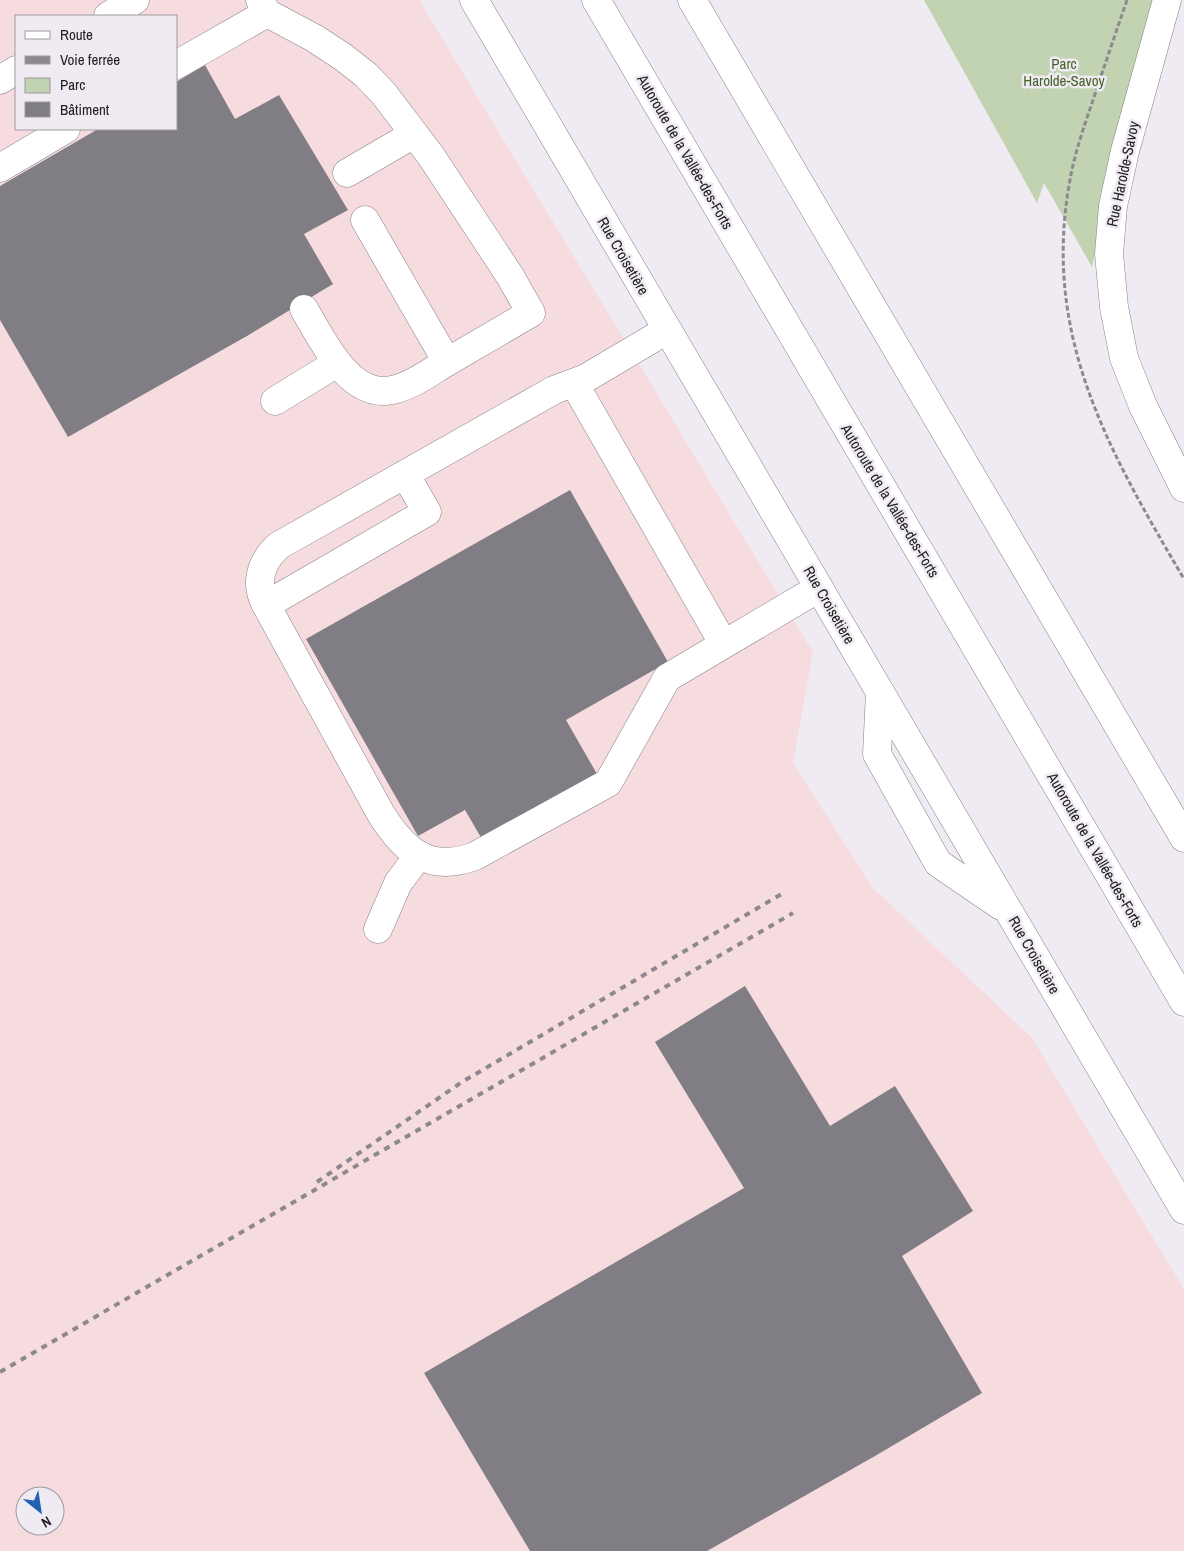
<svg xmlns="http://www.w3.org/2000/svg" width="1184" height="1551" font-family="'Archivo Narrow',sans-serif">
	<style>
		.industrial { fill: #f7dcdf; fill-rule: evenodd }
		.green { fill: #c1d3b1 }
		.building { fill: #817d84 }
		.lines { fill: none; stroke-linecap: round; stroke-linejoin: round }
		.minor-casing { stroke: #868288; stroke-width: 29 }
		.highway-casing { stroke: #868288; stroke-width: 29 }
		.path { stroke: #8d898f; stroke-width: 3; stroke-dasharray: 5 2.5; stroke-linecap: butt }
		.minor { stroke: #fff; stroke-width: 28 }
		.highway { stroke: #fff; stroke-width: 28 }
		.rail { stroke: #8c888e; stroke-width: 4; stroke-dasharray: 6 6; stroke-linecap: butt }
		.labels { text-anchor: middle; stroke-width: 5; stroke-linejoin: round; paint-order: stroke }
		.park-label { font-size: 15px; fill: #466027; stroke: #f0ebf3 }
		.street-label { font-size: 15px; fill: #222023; stroke: #f0ebf3 }
	</style>
	<rect width="100%" height="100%" fill="#f0ebf3"/>
	<path class="industrial" d="M0 0H419L813 652 793 763 873 888 1032 1038 1184 1289V1551H0ZM16 16H176V129H16ZM25 1496H55V1526H25Z"/>
	<path class="green" d="M924 0H1156L1092 267 1044 183 1037 203Z"/>
	<g class="building">
		<path d="M205 65 235 119 279 95 348 210 304 234 333 284 247 336 68 437 0 320V186L98 129H176V82Z"/>
		<path d="M570 490 668 662 566 720 601 781 486 846 465 810 418 836 306 639Z"/>
		<path d="M745 986 830 1126 895 1086 973 1211 902 1256 982 1393 875 1456 707 1551H530L424 1373 744 1188 655 1042Z"/>
	</g>
	<g class="lines">
		<defs>
			<g id="minor">
				<path d="M474 0 1184 1210"/>
				<path d="M1167 0 1125 151 1113 206 1109 254 1114 307 1124 358 1143 406 1184 488"/>
				<path d="M267 13 314 38 343 57 366 75 384 94 431 156 510 276 531 313 447 362 365 220"/>
				<path d="M108 16 135 0"/>
				<path d="M176 65 267 13 260 0"/>
				<path d="M0 80 16 70"/>
				<path d="M0 168 66 129"/>
				<path d="M347 173 414 134"/>
				<path d="M304 309C322 339 349 399 392 390 412 386 430 372 447 362"/>
				<path d="M574 383 723 643"/>
				<path d="M275 401 337 363"/>
				<path d="M405 474 427 512 266 605C254 583 261 562 278 546L554 390 586 378 667 330"/>
				<path d="M266 605 381 814C405 852 429 873 475 856L608 783 667 678 819 588"/>
				<path d="M880 692 877 754 938 863 1001 906"/>
				<path d="M378 929 398 883 419 855"/>
			</g>
			<g id="highway">
				<path d="M596 0 1184 1002"/>
				<path d="M692 0 1184 838"/>
			</g>
		</defs>
		<use href="#minor" class="minor-casing"/>
		<use href="#highway" class="highway-casing"/>
		<path class="path" d="M1127 0C1116 32 1105 64 1094 97 1085 124 1075 151 1070 180 1041 335 1109 451 1184 579"/>
		<use href="#minor" class="minor"/>
		<use href="#highway" class="highway"/>
		<g class="rail">
			<path d="M317 1182 462 1082 785 892"/>
			<path d="M0 1372 793 913"/>
		</g>
	</g>
	<g class="labels">
		<g class="park-label">
			<text x="1064" y="69">Parc<tspan x="1064" dy="17">Harolde-Savoy</tspan></text>
		</g>
		<g class="street-label">
			<text transform="translate(685 152) rotate(60)" y="5">Autoroute de la Vallée-des-Forts</text>
			<text transform="translate(1123 174) rotate(-78)" y="5">Rue Harolde-Savoy</text>
			<text transform="translate(623 256) rotate(60)" y="5">Rue Croisetière</text>
			<text transform="translate(890 501) rotate(59)" y="5">Autoroute de la Vallée-des-Forts</text>
			<text transform="translate(829 605) rotate(60)" y="5">Rue Croisetière</text>
			<text transform="translate(1095 850) rotate(60)" y="5">Autoroute de la Vallée-des-Forts</text>
			<text transform="translate(1034 955) rotate(60)" y="5">Rue Croisetière</text>
		</g>
	</g>
	<rect x="15" y="15" width="162" height="115" fill="#f0ebf3" stroke="#9e9aa0"/>
	<rect x="25" y="31" width="25" height="8" fill="#ffffff" stroke="#9e9aa0"/>
	<text x="60" y="40" font-size="15" fill="#222023">Route</text>
	<rect x="25" y="56" width="25" height="8" fill="#8c888e" stroke="#9e9aa0"/>
	<text x="60" y="65" font-size="15" fill="#222023">Voie ferrée</text>
	<rect x="25" y="78" width="25" height="15" fill="#c1d3b1" stroke="#9e9aa0"/>
	<text x="60" y="90" font-size="15" fill="#222023">Parc</text>
	<rect x="25" y="102" width="25" height="15" fill="#817d84" stroke="#9e9aa0"/>
	<text x="60" y="115" font-size="15" fill="#222023">Bâtiment</text>
	<g transform="translate(40 1511) rotate(150)"><circle r="24" fill="#f0ebf3" stroke="#9e9aa0"/>
	<path d="M0-4L9 19L0 12L-9 19Z" fill="#2162b3"/>
	<text y="-8" font-size="14" font-weight="bold" text-anchor="middle" fill="#222023">N</text>
	</g>
</svg>
